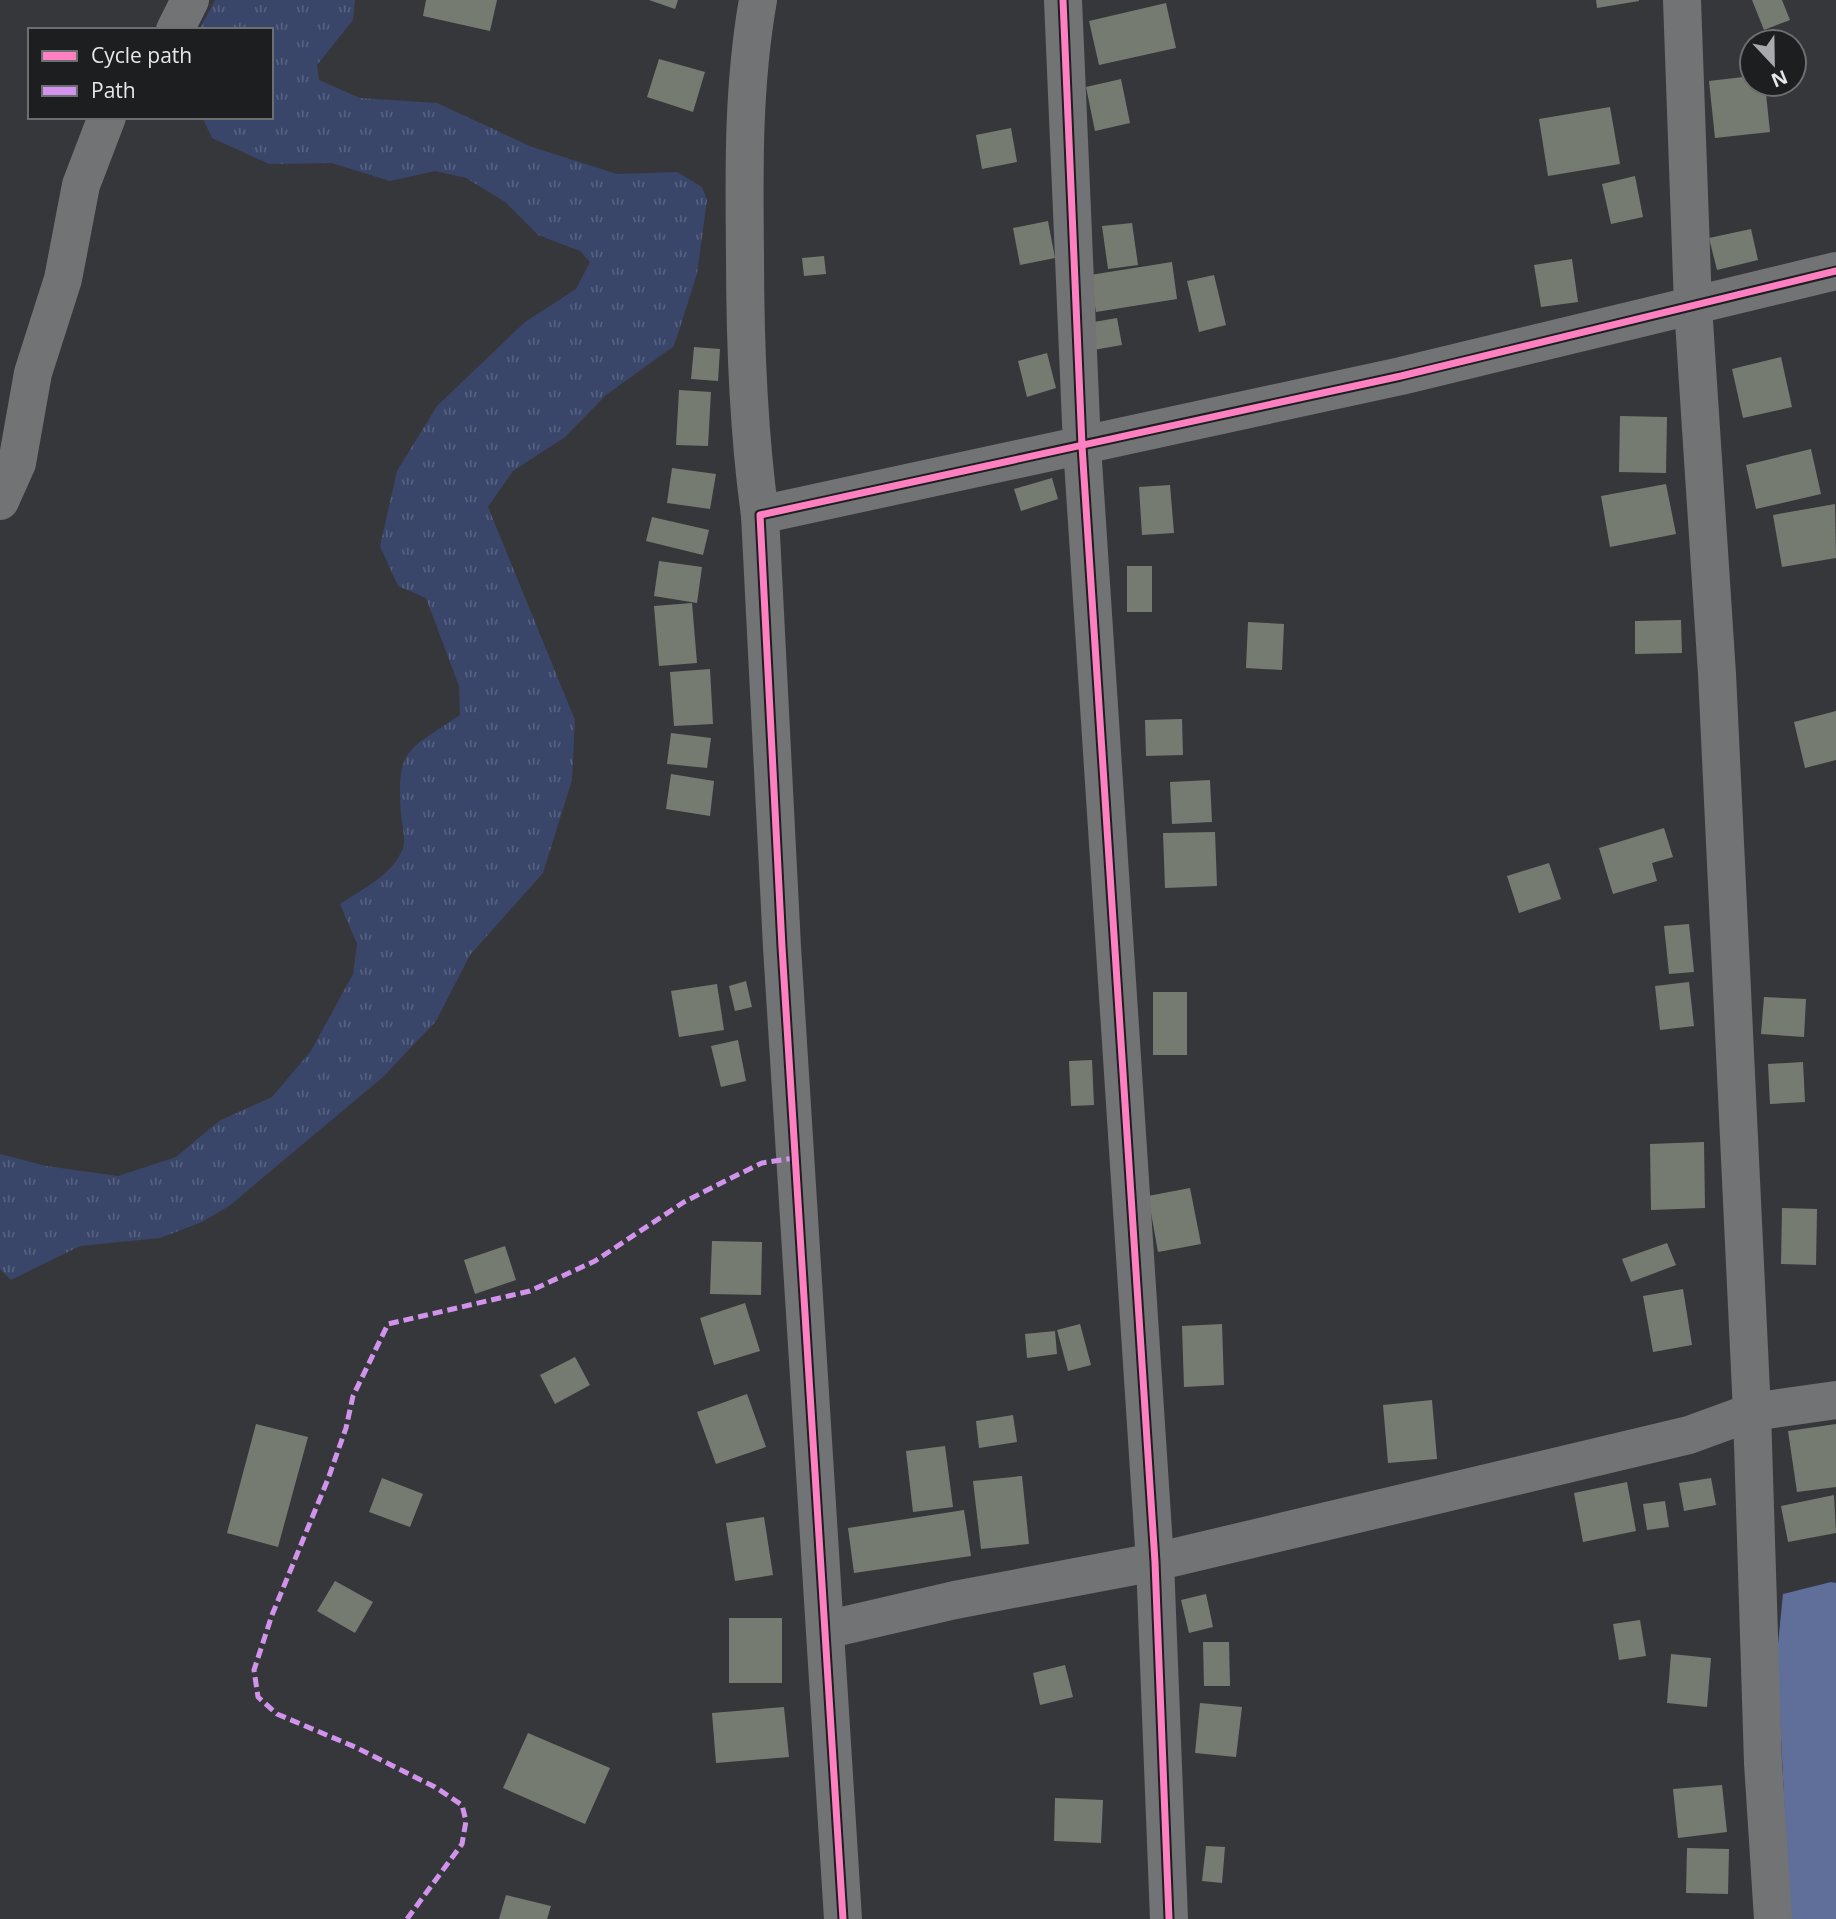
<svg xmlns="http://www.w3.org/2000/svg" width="1836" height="1919" font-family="'Open Sans',sans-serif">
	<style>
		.grass { fill: url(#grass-tufts) }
		.water { fill: #606f9a }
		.building { fill: #767b72 }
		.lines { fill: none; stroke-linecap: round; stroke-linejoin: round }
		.minor { stroke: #727375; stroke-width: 38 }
		.quiet { stroke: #d193ec; stroke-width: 5; stroke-dasharray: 10 5; stroke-linecap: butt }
		.cycleway-casing { stroke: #1d1e20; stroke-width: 11 }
		.cycleway { stroke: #ff80c0; stroke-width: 7 }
	</style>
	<defs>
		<pattern id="grass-tufts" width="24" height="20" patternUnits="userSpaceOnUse" patternTransform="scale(1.75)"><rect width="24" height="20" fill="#39466a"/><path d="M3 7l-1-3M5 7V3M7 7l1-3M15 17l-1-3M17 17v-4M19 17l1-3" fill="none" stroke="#56617f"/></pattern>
	</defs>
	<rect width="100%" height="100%" fill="#36373a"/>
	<path class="grass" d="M215 0H355L353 20 317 65 319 80 360 98 437 103 532 147 617 174 677 172 702 187 707 200 697 274 674 346 606 395 565 437 513 471 488 507 575 720 572 780 543 873 470 955 436 1021 383 1077 229 1206 202 1222 160 1238 80 1246 11 1280 0 1269V1154L46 1166 118 1176 176 1157 219 1121 272 1097 311 1051 353 974 357 944 340 904C362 889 393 875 403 848 406 839 402 825 401 815 396 748 407 751 460 715L459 686 426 598 398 586 380 546 397 471 437 406 525 322 576 289 590 262 580 251 538 235 505 202 466 178 435 171 390 181 331 163 269 164 212 138 202 117H271V30H199Z"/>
	<path class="water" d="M1831 1582 1836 1583V1919H1790L1777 1655 1783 1594Z"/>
	<g class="building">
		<path d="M426 0H497L490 31 423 16Z"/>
		<path d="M649 0H678L675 9Z"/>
		<path d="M1596 0H1639V1L1597 8Z"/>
		<path d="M1752 0H1782L1790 20 1764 30Z"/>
		<path d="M1166 3 1176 48 1099 65 1089 21Z"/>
		<path d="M659 59 705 72 693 112 647 97Z"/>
		<path d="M1752 76V84H1765L1770 132 1715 138 1709 81Z"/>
		<path d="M1121 79 1130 123 1095 131 1086 87Z"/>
		<path d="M1610 107 1620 164 1548 176 1539 119Z"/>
		<path d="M1011 128 1017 162 982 169 976 135Z"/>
		<path d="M1635 176 1643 217 1611 224 1602 184Z"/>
		<path d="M1048 221 1055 258 1020 265 1013 228Z"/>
		<path d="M1132 223 1138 265 1108 269 1102 226Z"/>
		<path d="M1751 229 1758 260 1717 270 1709 238Z"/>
		<path d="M824 256 826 274 804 276 802 258Z"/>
		<path d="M1572 259 1578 302 1541 307 1534 265Z"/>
		<path d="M1172 262 1177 299 1096 312 1090 275Z"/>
		<path d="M1214 275 1226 325 1199 332 1187 281Z"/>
		<path d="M1117 318 1122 345 1093 350 1088 323Z"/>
		<path d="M694 347 720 349 718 381 691 379Z"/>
		<path d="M1047 353 1056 388 1027 397 1018 361Z"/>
		<path d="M1781 357 1792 407 1743 418 1732 369Z"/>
		<path d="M679 390 711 392 708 446 676 445Z"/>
		<path d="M1620 416 1667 417 1666 473 1619 472Z"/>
		<path d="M1811 449 1821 494 1756 509 1746 465Z"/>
		<path d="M672 468 716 474 710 509 667 503Z"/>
		<path d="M1052 478 1058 499 1021 511 1014 489Z"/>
		<path d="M1666 484 1676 534 1610 547 1601 496Z"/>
		<path d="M1170 485 1174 533 1142 535 1139 487Z"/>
		<path d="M1835 504 1836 558 1782 567 1773 515Z"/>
		<path d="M652 517 709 530 703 555 646 541Z"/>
		<path d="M659 561 702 567 697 603 654 596Z"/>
		<rect x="1127" y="566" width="25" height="46"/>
		<path d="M692 603 697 663 659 666 654 606Z"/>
		<path d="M1681 620 1682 653 1635 654V621Z"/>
		<path d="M1248 622 1284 624 1282 670 1246 668Z"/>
		<path d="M710 669 713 724 674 726 670 672Z"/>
		<path d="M1836 711V760L1805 768 1794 722Z"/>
		<path d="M1182 719 1183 755 1146 756 1145 720Z"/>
		<path d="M671 733 711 738 707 768 667 764Z"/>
		<path d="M671 774 714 781 710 816 666 809Z"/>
		<path d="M1210 780 1212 822 1172 824 1170 782Z"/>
		<path d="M1664 828 1673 857 1652 863 1657 881 1613 894 1599 848Z"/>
		<path d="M1215 832 1217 886 1165 888 1163 833Z"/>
		<path d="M1549 863 1561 899 1519 913 1507 876Z"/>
		<path d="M1689 924 1694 972 1669 974 1664 926Z"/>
		<path d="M746 981 752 1007 735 1011 729 986Z"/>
		<path d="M1689 982 1694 1026 1660 1030 1655 986Z"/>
		<path d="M717 984 724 1030 679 1037 671 991Z"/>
		<rect x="1153" y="992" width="34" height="63"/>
		<path d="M1764 997 1806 999 1804 1037 1761 1034Z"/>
		<path d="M738 1040 746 1081 721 1087 711 1046Z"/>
		<path d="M1092 1060 1094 1105 1071 1106 1069 1061Z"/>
		<path d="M1803 1062 1805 1102 1770 1104 1768 1064Z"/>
		<path d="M1704 1142 1705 1208 1651 1210 1650 1144Z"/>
		<path d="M1190 1188 1201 1244 1158 1252 1148 1196Z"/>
		<path d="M1782 1208 1817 1209 1816 1265 1781 1264Z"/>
		<path d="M712 1241 762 1242 761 1295 710 1294Z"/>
		<path d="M1667 1243 1676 1265 1631 1282 1622 1259Z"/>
		<path d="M505 1246 516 1280 475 1294 464 1260Z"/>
		<path d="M1683 1289 1692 1345 1653 1352 1643 1296Z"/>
		<path d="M745 1303 760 1351 714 1365 700 1318Z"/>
		<path d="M1080 1324 1091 1365 1068 1371 1057 1330Z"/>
		<path d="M1222 1324 1224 1385 1184 1387 1182 1326Z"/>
		<path d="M1055 1331 1057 1354 1027 1358 1025 1334Z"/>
		<path d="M575 1357 590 1385 555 1404 540 1375Z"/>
		<path d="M747 1394 766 1447 716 1464 697 1412Z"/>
		<path d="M1432 1400 1437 1459 1388 1463 1383 1405Z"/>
		<path d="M1013 1415 1017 1442 979 1448 976 1421Z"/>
		<path d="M256 1424 308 1437 278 1547 227 1533Z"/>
		<path d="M1836 1424V1487L1797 1492 1788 1431Z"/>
		<path d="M945 1446 953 1507 913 1512 906 1451Z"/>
		<path d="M1022 1476 1029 1544 981 1549 973 1481Z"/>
		<path d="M382 1478 423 1494 410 1527 369 1512Z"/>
		<path d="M1711 1478 1716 1505 1684 1511 1679 1483Z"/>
		<path d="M1627 1482 1636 1531 1583 1542 1574 1493Z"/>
		<path d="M1834 1495 1836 1533 1788 1542 1781 1506Z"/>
		<path d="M1665 1501 1669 1527 1647 1530 1643 1504Z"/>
		<path d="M964 1510 971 1556 854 1573 848 1528Z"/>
		<path d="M764 1517 773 1575 735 1581 726 1523Z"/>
		<path d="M335 1581 373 1602 355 1633 317 1611Z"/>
		<path d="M1206 1594 1213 1627 1189 1633 1181 1600Z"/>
		<rect x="729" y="1618" width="53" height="65"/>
		<path d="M1640 1620 1646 1656 1619 1660 1613 1624Z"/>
		<path d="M1203 1642H1229L1230 1686H1204Z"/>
		<path d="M1671 1654 1711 1658 1707 1707 1667 1703Z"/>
		<path d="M1065 1665 1073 1697 1040 1705 1033 1673Z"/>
		<path d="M1200 1703 1242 1707 1236 1757 1195 1753Z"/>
		<path d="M784 1707 789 1757 716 1763 712 1713Z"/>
		<path d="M528 1733 610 1768 585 1824 503 1788Z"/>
		<path d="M1722 1785 1727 1832 1678 1838 1673 1789Z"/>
		<path d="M1055 1798 1103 1800 1101 1843 1054 1841Z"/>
		<path d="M1206 1846 1225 1847 1222 1883 1202 1881Z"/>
		<path d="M1687 1848 1729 1849 1728 1894 1686 1893Z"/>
		<path d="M506 1895 551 1906 547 1919H499Z"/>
	</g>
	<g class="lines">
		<g class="minor">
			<path d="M758 0C743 85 744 169 745 255 745 342 748 429 760 515"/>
			<path d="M1063 0 1082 446 1155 1562 1169 1919"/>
			<path d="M1682 0 1693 306 1717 674 1752 1412 1763 1763 1773 1919"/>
			<path d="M175 30 190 0"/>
			<path d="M0 501 17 463 33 373 63 279 81 185 107 117"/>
			<path d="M825 1630 955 1600 1155 1562 1689 1435 1752 1412 1836 1400"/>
			<path d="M843 1919 782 947 760 515 1401 376 1836 271"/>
		</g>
		<path class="quiet" d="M407 1919 462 1844 466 1821 462 1805 435 1787 355 1747 277 1714 258 1697 254 1670 272 1615 328 1479 346 1428 353 1396 388 1324 530 1291 595 1261 684 1202 729 1179 762 1163 795 1158"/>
		<defs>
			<g id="cycleway">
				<path d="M1063 0 1082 446 1155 1562 1169 1919"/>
				<path d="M843 1919 782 947 760 515 1401 376 1836 271"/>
			</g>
		</defs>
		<use href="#cycleway" class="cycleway-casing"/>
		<use href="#cycleway" class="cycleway"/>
	</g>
	<rect x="28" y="28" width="245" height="91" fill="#1d1e20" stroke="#6d6e71" stroke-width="2"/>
	<rect x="42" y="51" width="35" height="10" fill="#ff80c0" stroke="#6d6e71" stroke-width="2"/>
	<text x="91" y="63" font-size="21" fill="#e6e7eb">Cycle path</text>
	<rect x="42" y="86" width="35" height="10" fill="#d193ec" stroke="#6d6e71" stroke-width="2"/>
	<text x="91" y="98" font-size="21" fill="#e6e7eb">Path</text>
	<g transform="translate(1773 63) rotate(158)"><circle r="33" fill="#1d1e20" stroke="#6d6e71" stroke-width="2"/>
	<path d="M0-5L12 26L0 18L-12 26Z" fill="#a8a9ad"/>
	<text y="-10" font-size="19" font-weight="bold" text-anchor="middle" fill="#e6e7eb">N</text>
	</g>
</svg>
